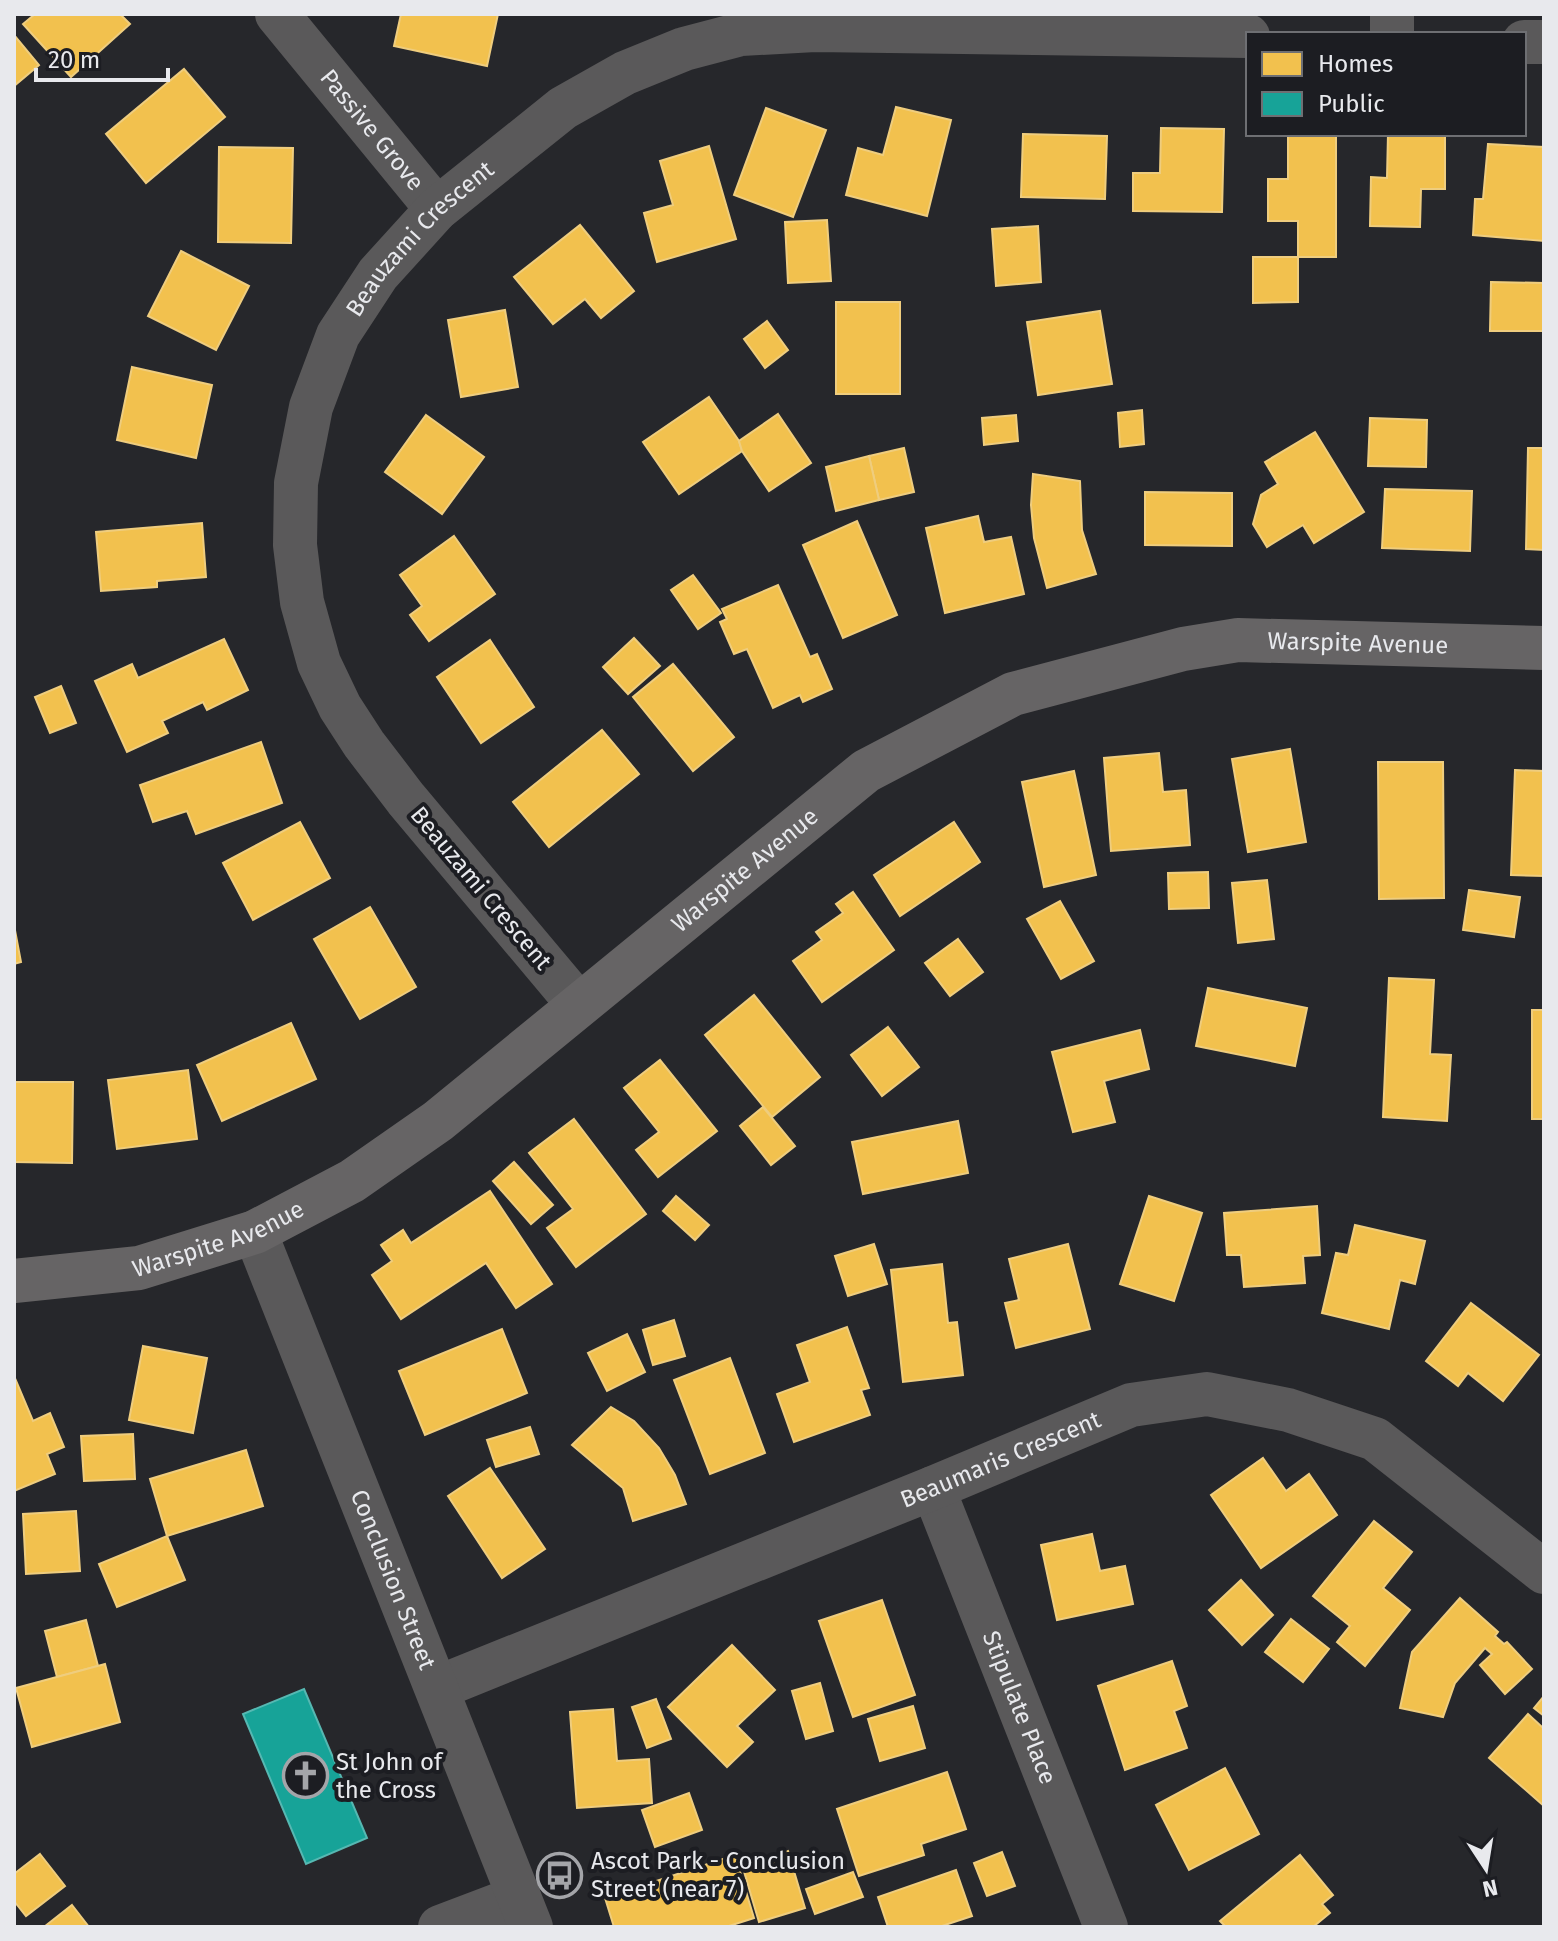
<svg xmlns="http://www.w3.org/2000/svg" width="1558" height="1941" font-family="'Fira Sans',sans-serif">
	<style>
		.homes { fill: #f2c14e; stroke: #efcd7e; stroke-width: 2 }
		.public { fill: #17a398; stroke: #56b8b2; stroke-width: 2 }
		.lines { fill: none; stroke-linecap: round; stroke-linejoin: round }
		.minor { stroke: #5a595a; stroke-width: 44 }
		.tertiary { stroke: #5a595a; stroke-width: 44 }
		.secondary { stroke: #666465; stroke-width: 44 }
		.labels { text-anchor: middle; stroke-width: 8; stroke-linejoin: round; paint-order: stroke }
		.street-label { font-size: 24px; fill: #e8e9ed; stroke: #1c1d22 }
		.poi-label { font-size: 24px; fill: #e8e9ed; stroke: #1c1d22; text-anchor: start }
	</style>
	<rect width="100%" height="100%" fill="#26272b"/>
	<g class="homes">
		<path d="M35 14H120L130 24 71 77 23 24Z"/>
		<path d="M401 14H498L487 66 394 46Z"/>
		<path d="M14 35 39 65 14 86Z"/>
		<path d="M184 69 225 117 146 183 106 134Z"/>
		<path d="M896 107 951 120 927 216 846 195 858 148 883 155Z"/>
		<path d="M766 108 826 130 793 217 734 195Z"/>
		<path d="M1161 128 1224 129 1222 212 1133 211V173H1160Z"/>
		<path d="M1023 134 1107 136 1105 199 1021 197Z"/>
		<path d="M1288 134H1336V257H1298V221H1268V179H1288Z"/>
		<path d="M1388 134H1445V189H1421L1420 227 1370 226 1371 177 1387 178Z"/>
		<path d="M1488 144 1544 147V241L1473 235 1475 199H1483Z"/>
		<path d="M709 146 736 239 657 262 644 213 673 205 660 161Z"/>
		<path d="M219 147 293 148 291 243 218 242Z"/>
		<path d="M827 220 831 281 788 283 785 222Z"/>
		<path d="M580 225 634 291 601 318 585 299 553 324 514 277Z"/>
		<path d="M1038 226 1041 282 996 286 992 229Z"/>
		<path d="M181 251 249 286 216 350 148 316Z"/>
		<path d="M1253 257H1298V302L1253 303Z"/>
		<path d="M1491 282 1544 283V331H1490Z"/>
		<rect x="836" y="302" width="64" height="92"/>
		<path d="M505 310 518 387 461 397 448 320Z"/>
		<path d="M1100 311 1112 384 1038 395 1027 322Z"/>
		<path d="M767 321 788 350 765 368 744 339Z"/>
		<path d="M132 367 212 385 196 458 117 440Z"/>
		<path d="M709 397 739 441 742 451 679 494 643 442Z"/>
		<path d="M1142 410 1144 444 1120 447 1118 413Z"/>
		<path d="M778 414 811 463 769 491 742 451 739 441Z"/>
		<path d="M426 415 484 457 442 514 385 472Z"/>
		<path d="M1016 415 1018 441 984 445 982 418Z"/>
		<path d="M1370 418 1427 420 1426 467 1368 466Z"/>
		<path d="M1315 432 1364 512 1314 543 1303 525 1267 547 1253 524 1261 495 1278 484 1265 462Z"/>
		<path d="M904 448 914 492 879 500 869 456Z"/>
		<path d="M1528 448H1544V550L1526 549Z"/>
		<path d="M869 456 879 500 836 511 826 467Z"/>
		<path d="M1033 474 1080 481 1082 530 1096 574 1047 588 1034 538 1031 505Z"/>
		<path d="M1385 489 1472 491 1470 551 1382 548Z"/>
		<path d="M1145 492 1232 493V546L1145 545Z"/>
		<path d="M978 516 984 542 1011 537 1024 594 945 613 926 528Z"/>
		<path d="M857 521 897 615 843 638 803 545Z"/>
		<path d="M202 523 206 577 157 581V587L101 591 96 532Z"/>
		<path d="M454 536 495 594 429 641 410 615 422 606 400 575Z"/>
		<path d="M693 575 721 613 698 629 671 590Z"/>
		<path d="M778 585 810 657 817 654 832 689 803 702 800 695 773 708 747 649 734 654 720 622 727 619 722 609Z"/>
		<path d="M634 638 660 666 628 694 603 667Z"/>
		<path d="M224 639 248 690 207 710 203 702 162 721 168 733 127 752 95 681 132 664 138 678Z"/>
		<path d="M490 640 534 707 481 743 437 677Z"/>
		<path d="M673 664 734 737 693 771 633 697Z"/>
		<path d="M61 686 76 723 50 733 35 697Z"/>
		<path d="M602 730 639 774 549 847 513 802Z"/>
		<path d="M261 742 282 803 196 834 187 811 153 822 140 785Z"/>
		<path d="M1290 749 1306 842 1248 852 1232 759Z"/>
		<path d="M1159 753 1163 792 1186 790 1190 845 1111 851 1104 758Z"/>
		<path d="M1378 762H1443L1444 898 1379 899Z"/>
		<path d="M1515 770 1544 771V876L1511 875Z"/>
		<path d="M1074 771 1096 875 1044 887 1022 782Z"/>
		<path d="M300 822 330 878 253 920 223 863Z"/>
		<path d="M954 822 980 862 900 916 874 875Z"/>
		<path d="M1208 872 1209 908 1169 909 1168 873Z"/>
		<path d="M1267 880 1274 939 1238 943 1232 883Z"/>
		<path d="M1469 890 1520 897 1514 937 1463 930Z"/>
		<path d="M853 892 894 950 822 1002 793 961 822 940 816 932 843 913 836 904Z"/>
		<path d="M1060 901 1094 961 1061 979 1027 919Z"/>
		<path d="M370 907 416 987 360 1019 314 939Z"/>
		<path d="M14 925 21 962 14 964Z"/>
		<path d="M958 939 983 972 950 996 925 963Z"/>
		<path d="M1389 978 1434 980 1430 1054 1451 1055 1447 1121 1383 1117Z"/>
		<path d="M1208 988 1307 1008 1295 1066 1196 1046Z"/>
		<path d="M754 995 820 1077 772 1117 705 1035Z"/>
		<rect x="1532" y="1010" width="12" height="109"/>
		<path d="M291 1023 316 1079 222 1121 197 1065Z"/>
		<path d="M888 1027 919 1067 882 1096 851 1055Z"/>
		<path d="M1140 1030 1149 1069 1104 1081 1115 1122 1073 1132 1052 1052Z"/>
		<path d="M660 1060 717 1131 658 1177 636 1150 659 1132 624 1088Z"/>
		<path d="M188 1070 197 1139 117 1149 108 1080Z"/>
		<path d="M14 1082H73L72 1163 14 1162Z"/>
		<path d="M763 1107 795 1146 771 1165 740 1126Z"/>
		<path d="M574 1119 646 1214 576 1267 547 1228 573 1209 529 1153Z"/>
		<path d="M958 1121 968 1173 863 1194 852 1142Z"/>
		<path d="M514 1162 553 1205 531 1224 493 1181Z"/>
		<path d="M490 1191 552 1284 516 1308 486 1263 401 1319 372 1275 392 1261 381 1245 403 1230 411 1243Z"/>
		<path d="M676 1196 709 1225 695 1240 663 1211Z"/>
		<path d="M1149 1196 1202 1213 1174 1301 1120 1284Z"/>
		<path d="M1317 1206 1320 1255 1303 1256 1305 1283 1244 1287 1241 1255H1227L1224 1213Z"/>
		<path d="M1355 1225 1425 1241 1415 1284 1400 1280 1389 1329 1322 1313 1336 1253 1348 1255Z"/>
		<path d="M874 1244 887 1284 848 1296 835 1256Z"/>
		<path d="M1068 1244 1090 1329 1016 1348 1005 1303 1019 1300 1009 1259Z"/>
		<path d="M942 1264 948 1323 957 1322 963 1375 903 1382 891 1270Z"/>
		<path d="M1471 1303 1539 1355 1503 1401 1468 1373 1458 1386 1426 1361Z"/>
		<path d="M674 1320 685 1356 653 1365 643 1330Z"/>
		<path d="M847 1327 869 1388 861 1390 870 1415 794 1442 777 1394 810 1382 797 1345Z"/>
		<path d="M502 1329 527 1393 425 1435 399 1371Z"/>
		<path d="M627 1334 645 1372 607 1391 588 1353Z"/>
		<path d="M143 1346 207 1358 193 1433 129 1420Z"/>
		<path d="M730 1358 765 1453 710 1474 674 1380Z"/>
		<path d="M14 1376 33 1421 50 1413 64 1447 47 1454 55 1474 14 1491Z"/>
		<path d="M611 1407 634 1421 659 1448 675 1475 686 1504 633 1521 623 1488 572 1445Z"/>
		<path d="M530 1427 539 1454 496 1467 487 1440Z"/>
		<path d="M133 1434 135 1479 84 1481 81 1436Z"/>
		<path d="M246 1450 263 1506 167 1536 150 1479Z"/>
		<path d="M1263 1458 1286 1491 1309 1474 1337 1515 1261 1568 1211 1495Z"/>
		<path d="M490 1468 545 1549 502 1578 448 1496Z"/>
		<path d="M76 1511 80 1571 26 1574 23 1514Z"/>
		<path d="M1374 1521 1412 1552 1383 1588 1410 1610 1365 1666 1337 1642 1350 1626 1313 1596Z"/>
		<path d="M1092 1534 1100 1571 1125 1566 1133 1604 1057 1620 1041 1545Z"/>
		<path d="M167 1536 185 1580 117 1607 99 1564Z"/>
		<path d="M1241 1580 1273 1615 1242 1645 1209 1610Z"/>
		<path d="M1460 1598 1498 1632 1495 1636 1504 1644 1507 1642 1532 1669 1505 1694 1480 1665 1492 1654 1485 1648 1455 1683 1443 1717 1400 1708 1412 1652Z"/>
		<path d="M882 1600 915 1695 853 1717 819 1621Z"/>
		<path d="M1291 1619 1329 1649 1303 1682 1265 1652Z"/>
		<path d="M86 1620 98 1666 57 1677 45 1631Z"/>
		<path d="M732 1645 775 1690 737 1726 753 1742 727 1767 668 1707Z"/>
		<path d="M1172 1661 1187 1706 1174 1711 1187 1748 1125 1770 1098 1686Z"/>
		<path d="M105 1664 120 1722 32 1747 16 1688Z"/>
		<path d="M820 1683 833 1731 806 1739 792 1691Z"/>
		<path d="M1544 1696V1716L1534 1708Z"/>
		<path d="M656 1699 671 1739 647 1748 632 1707Z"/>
		<path d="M913 1706 925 1748 880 1761 868 1719Z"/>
		<path d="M613 1709 617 1761 649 1759 652 1803 577 1808 570 1712Z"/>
		<path d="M1528 1714 1542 1727 1544 1724V1806L1489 1758Z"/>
		<path d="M1225 1768 1259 1834 1189 1870 1156 1805Z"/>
		<path d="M947 1772 966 1829 921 1844 924 1855 859 1876 837 1809Z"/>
		<path d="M689 1793 702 1830 655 1847 642 1810Z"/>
		<path d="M788 1851 805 1908 759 1922 743 1868Z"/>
		<path d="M1002 1852 1015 1886 987 1896 974 1863Z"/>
		<path d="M40 1854 65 1886 26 1916 14 1901V1874Z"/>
		<path d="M735 1855 754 1918 726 1927H614L605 1898Z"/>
		<path d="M1300 1855 1333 1895 1322 1904 1330 1913 1313 1927H1226L1220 1921Z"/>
		<path d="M956 1870 972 1916 939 1927H888L878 1897Z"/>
		<path d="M853 1872 863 1897 815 1914 806 1889Z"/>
		<path d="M72 1905 89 1927H44Z"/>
	</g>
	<path class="public" d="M304 1689 367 1838 306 1864 243 1714Z"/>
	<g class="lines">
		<g class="minor">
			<path id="s1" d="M277 14 437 209"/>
			<path d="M1392 34V14"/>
			<path d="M1524 42H1544"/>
			<path id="s2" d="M578 1004 406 799 364 744 340 707 319 663 302 602 295 545 296 483 311 407 338 335 378 274 437 209 563 108 625 73 684 49 741 34 815 30 1248 36"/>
			<path id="s3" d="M933 1488 1106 1927"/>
			<path id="s4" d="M437 1688 933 1488 1131 1405 1207 1394 1288 1410 1375 1439 1544 1572"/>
			<path d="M440 1927 519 1897"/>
		</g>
		<path class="tertiary" id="s5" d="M255 1232 531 1927"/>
		<path class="secondary" id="s6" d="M14 1281 139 1268 255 1232 352 1181 438 1121 866 771 1013 694 1183 649 1238 640 1544 648"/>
	</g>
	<defs>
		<symbol id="church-ring" viewBox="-11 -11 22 22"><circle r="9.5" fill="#1c1d22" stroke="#a4a5a9" stroke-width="1.5"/><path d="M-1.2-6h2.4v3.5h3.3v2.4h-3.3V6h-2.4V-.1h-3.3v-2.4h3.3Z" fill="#a4a5a9"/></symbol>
		<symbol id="bus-ring" viewBox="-11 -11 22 22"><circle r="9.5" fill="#1c1d22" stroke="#a4a5a9" stroke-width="1.5"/><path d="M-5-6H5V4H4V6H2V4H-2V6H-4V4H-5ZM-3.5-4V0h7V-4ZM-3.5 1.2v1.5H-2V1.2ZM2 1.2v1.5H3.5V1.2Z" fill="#a4a5a9"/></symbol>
	</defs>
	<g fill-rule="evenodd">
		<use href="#church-ring" x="280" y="1750" width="51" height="51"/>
		<use href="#bus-ring" x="534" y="1850" width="51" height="51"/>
	</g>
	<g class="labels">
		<g class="street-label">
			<text dy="8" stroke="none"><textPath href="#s1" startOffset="150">Passive Grove</textPath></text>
			<text dy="8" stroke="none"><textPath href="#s2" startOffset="894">Beauzami Crescent</textPath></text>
			<text dy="8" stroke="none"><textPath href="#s6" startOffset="1532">Warspite Avenue</textPath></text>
			<text dy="8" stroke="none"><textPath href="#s6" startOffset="858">Warspite Avenue</textPath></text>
			<text transform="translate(481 888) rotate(50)" y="8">Beauzami Crescent</text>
			<text dy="8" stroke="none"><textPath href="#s6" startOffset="210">Warspite Avenue</textPath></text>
			<text dy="8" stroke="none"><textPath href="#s4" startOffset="608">Beaumaris Crescent</textPath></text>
			<text dy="8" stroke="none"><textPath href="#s5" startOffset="374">Conclusion Street</textPath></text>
			<text dy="8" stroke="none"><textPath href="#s3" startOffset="236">Stipulate Place</textPath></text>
		</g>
		<g class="poi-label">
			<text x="336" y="1770">St John of<tspan x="336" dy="28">the Cross</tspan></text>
			<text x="591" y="1869">Ascot Park - Conclusion<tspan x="591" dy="28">Street (near 7)</tspan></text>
		</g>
	</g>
	<rect width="1558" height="1941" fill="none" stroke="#e8e9ed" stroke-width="32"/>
	<rect x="1246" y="32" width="280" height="104" fill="#1c1d22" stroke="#6e6f73" stroke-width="2"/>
	<rect x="1262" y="52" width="40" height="24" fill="#f2c14e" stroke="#6e6f73" stroke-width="2"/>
	<text x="1318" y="72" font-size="24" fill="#e8e9ed">Homes</text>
	<rect x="1262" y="92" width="40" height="24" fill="#17a398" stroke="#6e6f73" stroke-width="2"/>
	<text x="1318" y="112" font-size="24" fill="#e8e9ed">Public</text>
	<g transform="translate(1486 1869) rotate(168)" stroke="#1c1d22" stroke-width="6" paint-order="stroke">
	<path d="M0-6L14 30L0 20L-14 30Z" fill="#e8e9ed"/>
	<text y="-12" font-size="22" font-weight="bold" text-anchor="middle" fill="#e8e9ed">N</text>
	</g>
	<path d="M36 68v12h132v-12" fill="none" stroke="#e8e9ed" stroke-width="4"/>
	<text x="48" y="68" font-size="24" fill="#e8e9ed" stroke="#1c1d22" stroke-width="6" paint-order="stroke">20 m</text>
</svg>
